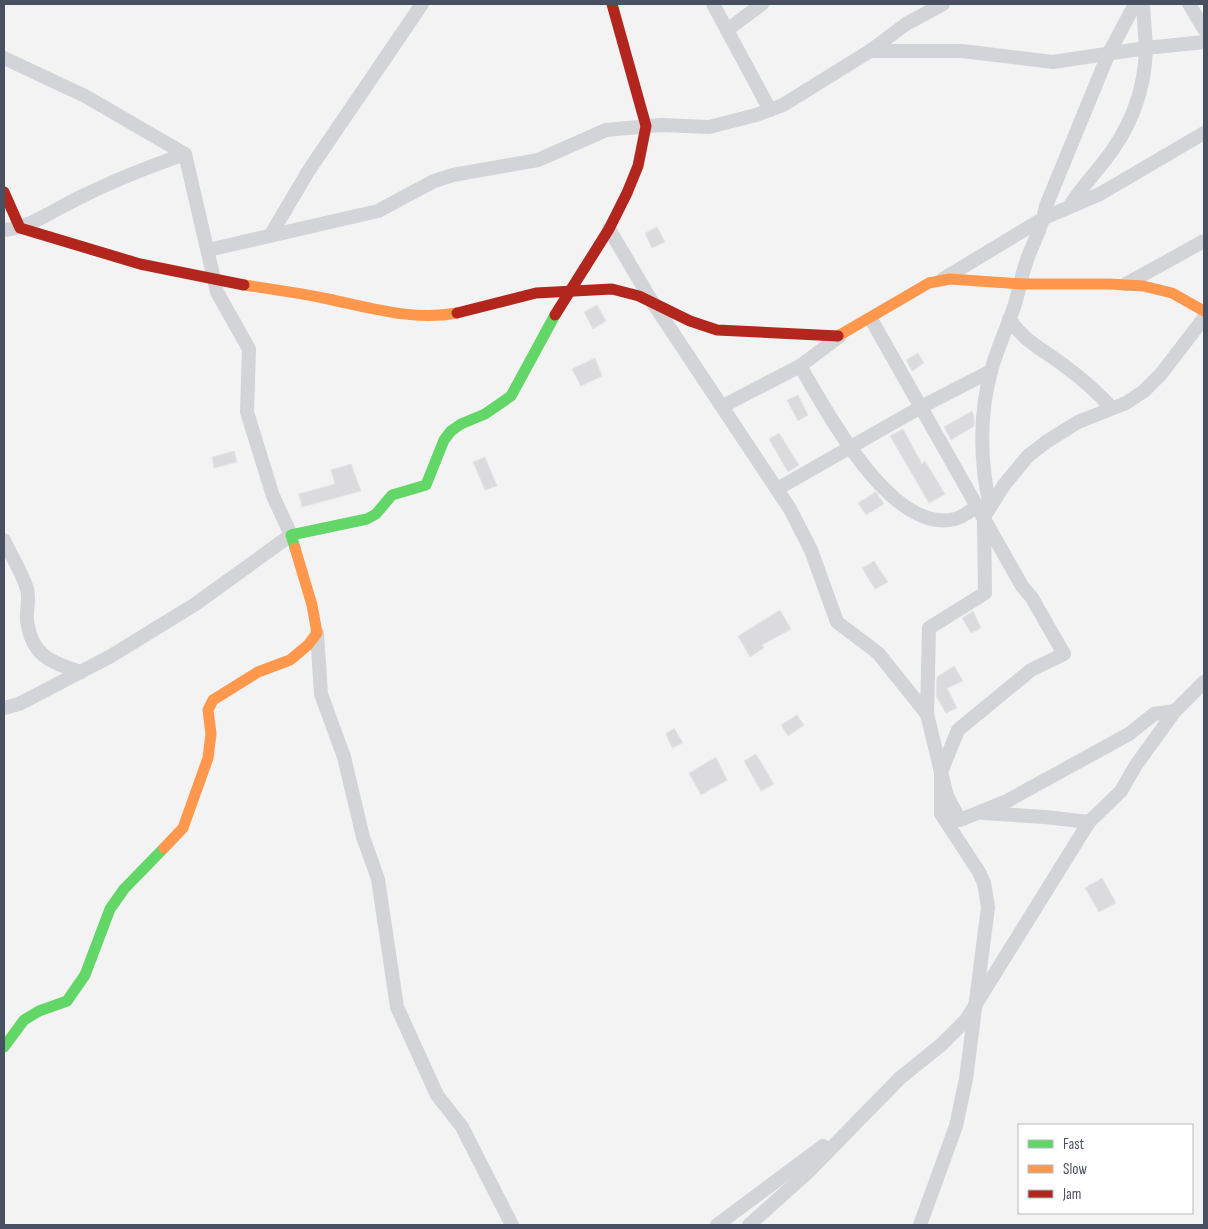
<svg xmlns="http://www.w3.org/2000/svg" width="1208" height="1229" font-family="'Sofia Sans Condensed',sans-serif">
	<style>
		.building { fill: #dbdbdd; stroke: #e5e5e6 }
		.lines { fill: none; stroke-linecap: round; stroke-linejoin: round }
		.street { stroke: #d2d4d7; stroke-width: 14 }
		.fast { stroke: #63d668; stroke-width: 11 }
		.slow { stroke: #ff974d; stroke-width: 11 }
		.jam { stroke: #b3261e; stroke-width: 11 }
	</style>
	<rect width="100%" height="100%" fill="#f4f3f3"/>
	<g class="building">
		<path d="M657 227 665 242 652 248 645 233Z"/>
		<path d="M597 305 606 321 593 329 584 312Z"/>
		<path d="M918 353 924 363 912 371 906 360Z"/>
		<path d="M595 358 602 376 581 386 572 369Z"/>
		<path d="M798 395 808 415 798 421 787 400Z"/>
		<path d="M972 411 974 416V426L951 440 944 427Z"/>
		<path d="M903 429 922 464 925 461 945 494 929 503 890 436Z"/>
		<path d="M779 433 799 465 788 472 769 439Z"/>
		<path d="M234 451 237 462 214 468 212 457Z"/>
		<path d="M485 457 497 486 485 490 473 462Z"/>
		<path d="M351 464 361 491 302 507 299 494 335 484 331 470Z"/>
		<path d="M876 492 884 504 866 515 858 503Z"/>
		<path d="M874 561 888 582 875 589 862 568Z"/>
		<path d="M780 610 791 629 762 645 764 648 750 657 738 636Z"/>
		<path d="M973 611 981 628 971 633 962 618Z"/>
		<path d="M954 666 963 681 947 688 957 708 946 713 936 696 937 677Z"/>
		<path d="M797 715 804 725 788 736 781 725Z"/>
		<path d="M674 728 683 743 672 748 666 734Z"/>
		<path d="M756 754 774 784 761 791 744 761Z"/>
		<path d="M716 757 727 780 701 795 689 773Z"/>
		<path d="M1102 878 1116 903 1099 912 1085 888Z"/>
	</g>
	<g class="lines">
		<g class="street">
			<path d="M713 4 770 110"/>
			<path d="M1189 4 1204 29"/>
			<path d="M727 30 762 4"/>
			<path d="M870 51H962L1053 62 1146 48 1143 4"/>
			<path d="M4 58 85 96 185 154 217 292 249 349 247 412 273 496 291 535 194 605 111 656 19 704 4 708"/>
			<path d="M1069 207C1079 191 1091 178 1102 164 1130 130 1145 91 1146 48L1204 42"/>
			<path d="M609 229 651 300 790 509 811 550 837 622 878 653 927 714"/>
			<path d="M4 230C33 227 58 207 85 195 117 179 151 166 185 154"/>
			<path d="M270 236 309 170 422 4"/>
			<path d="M208 250 378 211 434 181 453 175 538 160 606 130 661 125 709 127 756 115 783 105 870 51 906 24 943 4"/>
			<path d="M943 279 1044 218 1100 194 1204 133"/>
			<path d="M1126 284 1204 241"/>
			<path d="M871 319 1022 586 1032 598 1064 654 1031 670 958 730 941 772 947 796 960 820 1007 801 1129 734 1154 714 1175 711"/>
			<path d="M1009 319C1026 343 1041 348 1062 364 1080 377 1097 392 1112 408"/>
			<path d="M800 366C827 411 891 535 955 519 963 517 971 510 978 506"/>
			<path d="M723 406 800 366 840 336"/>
			<path d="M777 489 921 407 991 371"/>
			<path d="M990 506C980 463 979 414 991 371 997 349 1007 328 1014 307 1019 292 1021 277 1026 263 1033 241 1042 230 1046 206L1108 55 1135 4"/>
			<path d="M4 540C11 556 22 572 27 589 30 600 26 610 27 620 31 655 51 663 81 672"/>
			<path d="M317 633 321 694 344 757 363 837 378 879 397 1007 437 1095 462 1127 512 1225"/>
			<path d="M983 813 1045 817 1089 822"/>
			<path d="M717 1225 823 1146"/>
			<path d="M749 1225 807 1173 900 1078 941 1045 966 1020 1089 822 1121 791 1136 765 1175 711 1204 682"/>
			<path d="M920 1225 956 1126 966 1079 988 907 984 883 979 872 941 814V772L927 714 929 628 985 593 984 517 1004 485 1028 456 1046 442 1078 422 1126 403 1144 391 1161 374 1204 318"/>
		</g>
		<g class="fast">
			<path d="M295 548 291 535 367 519 376 514 392 495 426 485 444 440 451 431 461 424 485 414 511 396 555 315"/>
			<path d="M4 1047 24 1020 39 1011 67 1001 85 975 110 909 124 889 164 848"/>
		</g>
		<g class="slow">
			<path d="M244 285C272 289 300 293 328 299 371 308 413 321 457 313"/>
			<path d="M838 336 929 283 950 279 1023 284H1109L1143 286 1172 293 1204 311"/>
			<path d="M164 848 183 828 208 758 211 734 208 710 213 700 258 672 290 660 308 645 317 633 312 605 295 548"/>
		</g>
		<g class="jam">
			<path d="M4 192 20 228 140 264 244 285"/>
			<path d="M457 313 536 293 612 289 639 296 690 321 717 330 838 336"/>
			<path d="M555 315 609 229 627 193 638 166 646 126 612 4"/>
		</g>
	</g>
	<rect width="1208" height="1229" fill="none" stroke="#485162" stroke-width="10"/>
	<rect x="1018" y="1124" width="175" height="90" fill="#ffffff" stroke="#b6b9c0"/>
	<rect x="1028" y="1140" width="25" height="8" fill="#63d668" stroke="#b6b9c0"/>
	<text x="1063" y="1149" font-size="15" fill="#485162">Fast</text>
	<rect x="1028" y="1165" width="25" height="8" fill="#ff974d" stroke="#b6b9c0"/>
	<text x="1063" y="1174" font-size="15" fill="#485162">Slow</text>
	<rect x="1028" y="1190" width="25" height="8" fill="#b3261e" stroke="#b6b9c0"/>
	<text x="1063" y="1199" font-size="15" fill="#485162">Jam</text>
</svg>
